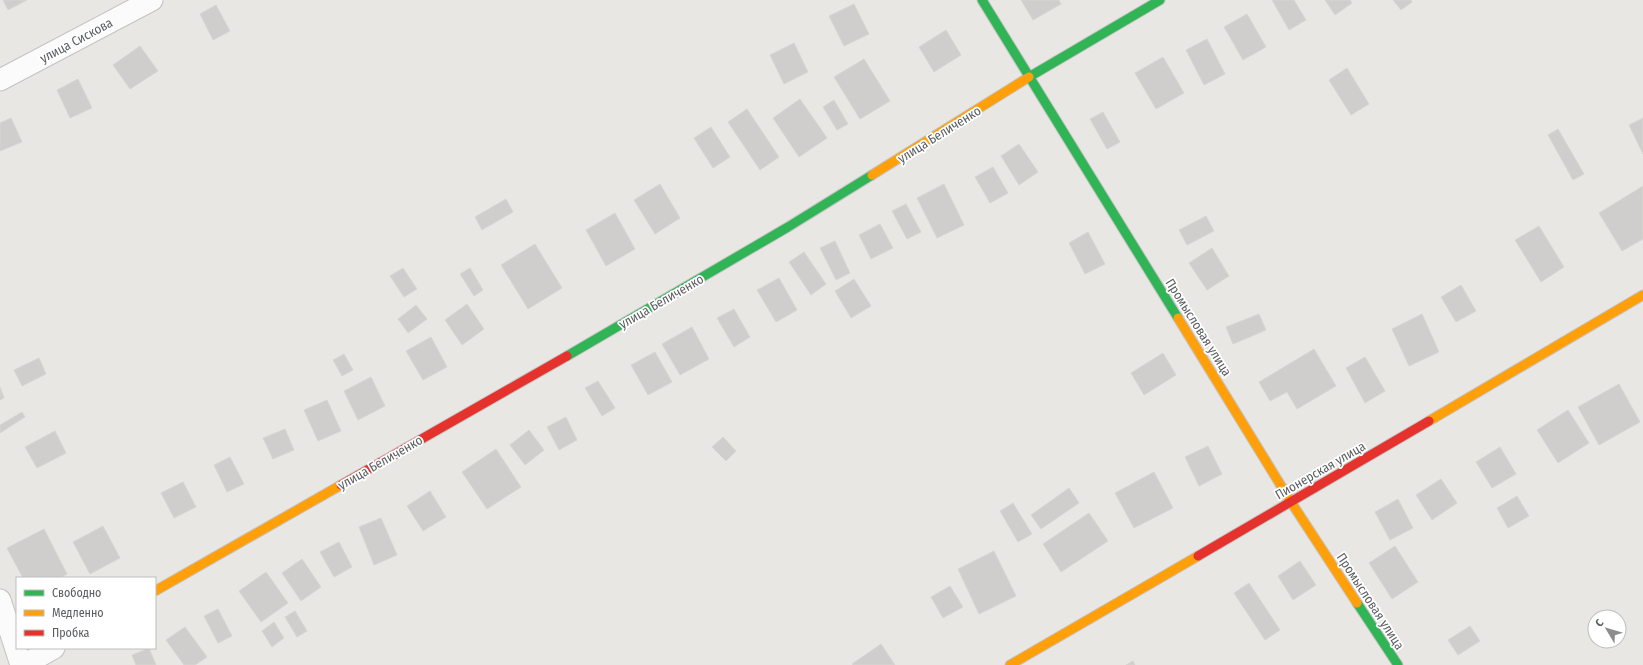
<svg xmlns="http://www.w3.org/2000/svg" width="1643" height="665" font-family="'Fira Sans Condensed',sans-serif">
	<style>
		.building { fill: #cfcecc; stroke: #d7d6d2 }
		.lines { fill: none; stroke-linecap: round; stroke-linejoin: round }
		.street-casing { stroke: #c3c3c3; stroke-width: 23 }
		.fast-casing { stroke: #c4c4c4; stroke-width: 11 }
		.slow-casing { stroke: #c4c4c4; stroke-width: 11 }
		.jam-casing { stroke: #c4c4c4; stroke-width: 11 }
		.street { stroke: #fcfbfb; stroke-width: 21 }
		.fast { stroke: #30b455; stroke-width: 9 }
		.slow { stroke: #ff9f0a; stroke-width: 9 }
		.jam { stroke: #e5322d; stroke-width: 9 }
		.labels { text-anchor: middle; stroke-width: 3.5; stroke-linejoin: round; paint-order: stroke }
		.street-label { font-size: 13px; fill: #5a5d60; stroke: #fff }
	</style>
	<rect width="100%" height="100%" fill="#e9e7e3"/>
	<g class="building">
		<path d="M3 0H27L8 10Z"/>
		<path d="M1021 0H1059L1061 4 1033 20Z"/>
		<path d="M1272 0H1294L1306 20 1289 30Z"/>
		<path d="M1325 0H1350L1352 3 1335 15Z"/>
		<path d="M1393 0H1411L1412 2 1401 10Z"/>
		<path d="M854 4 869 34 844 46 829 16Z"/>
		<path d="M216 5 230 31 213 40 200 14Z"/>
		<path d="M1247 14 1266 47 1243 60 1224 27Z"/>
		<path d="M946 30 961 55 934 72 919 47Z"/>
		<path d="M1207 39 1225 74 1204 85 1186 50Z"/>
		<path d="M794 43 808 72 784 84 770 55Z"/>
		<path d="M140 46 158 71 130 89 113 65Z"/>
		<path d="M1163 57 1184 93 1156 109 1135 73Z"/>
		<path d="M864 59 890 101 860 119 834 77Z"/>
		<path d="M1347 68 1369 104 1351 115 1329 80Z"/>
		<path d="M78 79 92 108 70 118 57 90Z"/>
		<path d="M800 99 827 138 799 157 773 118Z"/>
		<path d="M834 100 848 124 837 130 823 107Z"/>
		<path d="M747 109 779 157 760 170 728 122Z"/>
		<path d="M1103 112 1120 142 1107 149 1090 119Z"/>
		<path d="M11 118 22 142 0 151V123Z"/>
		<path d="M1643 118V154L1629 125Z"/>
		<path d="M711 127 730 157 713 168 694 138Z"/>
		<path d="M1558 129 1584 174 1573 180 1548 135Z"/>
		<path d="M1019 144 1038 172 1019 185 1001 156Z"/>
		<path d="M993 167 1008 193 990 203 975 177Z"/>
		<path d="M660 184 680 218 655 234 634 200Z"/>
		<path d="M944 184 964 225 937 238 917 198Z"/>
		<path d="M1643 186V239L1622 251 1599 213Z"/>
		<path d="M506 199 513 212 482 230 475 217Z"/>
		<path d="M906 204 921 232 907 239 892 211Z"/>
		<path d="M615 213 635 249 606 266 586 230Z"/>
		<path d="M1206 216 1214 231 1187 245 1179 230Z"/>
		<path d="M880 224 893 248 871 259 859 235Z"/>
		<path d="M1539 226 1564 267 1541 282 1515 240Z"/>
		<path d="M1088 232 1105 264 1085 274 1069 243Z"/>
		<path d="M835 241 850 273 836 280 820 248Z"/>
		<path d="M535 244 562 288 528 309 501 265Z"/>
		<path d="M1212 248 1229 276 1207 290 1189 263Z"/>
		<path d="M804 252 826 284 811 295 789 262Z"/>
		<path d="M403 268 417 289 404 297 390 276Z"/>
		<path d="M470 268 483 290 474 296 460 274Z"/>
		<path d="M779 278 797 310 776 322 757 290Z"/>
		<path d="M854 279 871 306 851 318 835 291Z"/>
		<path d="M1461 285 1476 311 1456 322 1441 297Z"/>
		<path d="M467 304 484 329 462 345 445 320Z"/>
		<path d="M416 305 427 319 408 333 398 319Z"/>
		<path d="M734 309 750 337 734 347 717 318Z"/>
		<path d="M1259 314 1266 330 1233 344 1226 327Z"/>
		<path d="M1422 314 1439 352 1409 366 1392 329Z"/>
		<path d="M692 327 709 359 680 375 662 344Z"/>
		<path d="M431 337 447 367 423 380 406 351Z"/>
		<path d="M1314 349 1336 386 1297 409 1287 392 1270 401 1259 382Z"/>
		<path d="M655 352 672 382 648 395 631 365Z"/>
		<path d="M1163 353 1176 375 1144 395 1131 373Z"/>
		<path d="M344 354 353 370 342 376 333 360Z"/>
		<path d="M1365 357 1385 391 1365 403 1346 368Z"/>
		<path d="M39 358 46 374 22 386 14 370Z"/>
		<path d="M371 377 385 406 358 420 344 391Z"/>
		<path d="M598 381 615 408 602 416 585 388Z"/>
		<path d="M1619 384 1640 422 1599 445 1578 407Z"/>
		<path d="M0 387 4 398 0 400Z"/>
		<path d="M327 400 341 431 318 441 304 410Z"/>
		<path d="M1568 410 1589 443 1558 463 1537 430Z"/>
		<path d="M22 412 25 417 0 433V425Z"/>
		<path d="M566 417 577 440 559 450 547 427Z"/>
		<path d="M285 429 294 450 273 459 263 438Z"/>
		<path d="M529 430 544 450 525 465 510 445Z"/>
		<path d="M55 431 66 453 37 468 25 447Z"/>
		<path d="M723 437 736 451 726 461 712 447Z"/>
		<path d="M1208 446 1222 474 1199 486 1185 457Z"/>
		<path d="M1500 447 1516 474 1492 488 1476 462Z"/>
		<path d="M496 449 521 487 487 509 462 472Z"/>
		<path d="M230 457 244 484 227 492 214 465Z"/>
		<path d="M1154 472 1173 508 1134 528 1115 493Z"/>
		<path d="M1441 479 1457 503 1432 520 1416 495Z"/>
		<path d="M183 482 196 507 174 518 161 493Z"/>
		<path d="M1069 488 1079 503 1041 529 1031 515Z"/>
		<path d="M430 491 446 517 423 531 407 506Z"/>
		<path d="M1517 496 1529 516 1508 528 1497 508Z"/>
		<path d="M1398 499 1413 528 1390 540 1375 512Z"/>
		<path d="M1013 503 1032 534 1018 542 1000 511Z"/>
		<path d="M1089 513 1108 541 1061 572 1043 544Z"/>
		<path d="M381 518 397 555 374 565 359 527Z"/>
		<path d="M103 526 120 558 90 574 73 542Z"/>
		<path d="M44 529 67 574 60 578H23L7 548Z"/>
		<path d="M339 542 352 567 334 577 320 552Z"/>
		<path d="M1395 546 1418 582 1392 599 1369 563Z"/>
		<path d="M994 551 1016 596 979 614 958 569Z"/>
		<path d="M302 559 321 587 301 601 282 573Z"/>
		<path d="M1300 561 1316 585 1293 600 1278 576Z"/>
		<path d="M266 572 288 603 261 622 239 591Z"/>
		<path d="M1249 583 1280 630 1265 640 1234 593Z"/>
		<path d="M950 586 963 607 943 618 931 597Z"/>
		<path d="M218 609 232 636 218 643 204 616Z"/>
		<path d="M295 611 307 631 297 637 285 617Z"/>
		<path d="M274 622 284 638 272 647 262 631Z"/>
		<path d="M1470 626 1480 641 1458 655 1448 640Z"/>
		<path d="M185 627 207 657 195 665H184L166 640Z"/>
		<path d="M881 644 895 665H853L852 664Z"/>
		<path d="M149 648 156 665H136L132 655Z"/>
		<path d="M1133 661 1135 665H1126Z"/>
	</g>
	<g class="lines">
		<defs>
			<g id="street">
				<path d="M0 80 152 0"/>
				<path d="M0 600 21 665"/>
				<path d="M24 665 54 648"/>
			</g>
			<g id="fast">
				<path d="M982 0 1178 318"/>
				<path d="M1029 77 1160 0"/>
				<path d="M567 356 788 227 872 175"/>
				<path d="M1357 603 1398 665"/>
			</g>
			<g id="slow">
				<path d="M872 175 1029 77"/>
				<path d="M1178 318 1291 502 1357 603"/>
				<path d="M1429 421 1643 295"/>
				<path d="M155 591 341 485"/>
				<path d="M1010 665 1198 556"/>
			</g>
			<g id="jam">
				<path d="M341 485 567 356"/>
				<path d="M1198 556 1429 421"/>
			</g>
		</defs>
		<use href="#street" class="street-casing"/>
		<use href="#fast" class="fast-casing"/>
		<use href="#slow" class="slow-casing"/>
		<use href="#jam" class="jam-casing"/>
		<use href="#street" class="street"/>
		<use href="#fast" class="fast"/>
		<use href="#slow" class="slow"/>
		<use href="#jam" class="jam"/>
	</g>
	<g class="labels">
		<g class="street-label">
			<text transform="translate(76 40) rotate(-28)" y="5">улица Сискова</text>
			<text transform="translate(939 134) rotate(-32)" y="5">улица Беличенко</text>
			<text transform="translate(661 301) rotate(-30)" y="5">улица Беличенко</text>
			<text transform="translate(1199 327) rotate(58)" y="5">Промысловая улица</text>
			<text transform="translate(380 462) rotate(-30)" y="5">улица Беличенко</text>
			<text transform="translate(1320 470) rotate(-30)" y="5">Пионерская улица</text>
			<text transform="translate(1371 601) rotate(57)" y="5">Промысловая улица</text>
		</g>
	</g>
	<rect x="16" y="577" width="140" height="72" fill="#ffffff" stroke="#bdbebf"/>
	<rect x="24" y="590" width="20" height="6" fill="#30b455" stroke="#bdbebf"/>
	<text x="52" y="597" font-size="12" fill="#5a5d60">Свободно</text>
	<rect x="24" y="610" width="20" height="6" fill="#ff9f0a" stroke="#bdbebf"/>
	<text x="52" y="617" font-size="12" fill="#5a5d60">Медленно</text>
	<rect x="24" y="630" width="20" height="6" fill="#e5322d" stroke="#bdbebf"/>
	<text x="52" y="637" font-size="12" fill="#5a5d60">Пробка</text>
	<g transform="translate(1607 629) rotate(308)"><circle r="19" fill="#ffffff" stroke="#bdbebf"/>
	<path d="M0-3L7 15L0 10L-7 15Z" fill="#8c8d8e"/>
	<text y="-6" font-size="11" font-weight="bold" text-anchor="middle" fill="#5a5d60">С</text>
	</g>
</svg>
